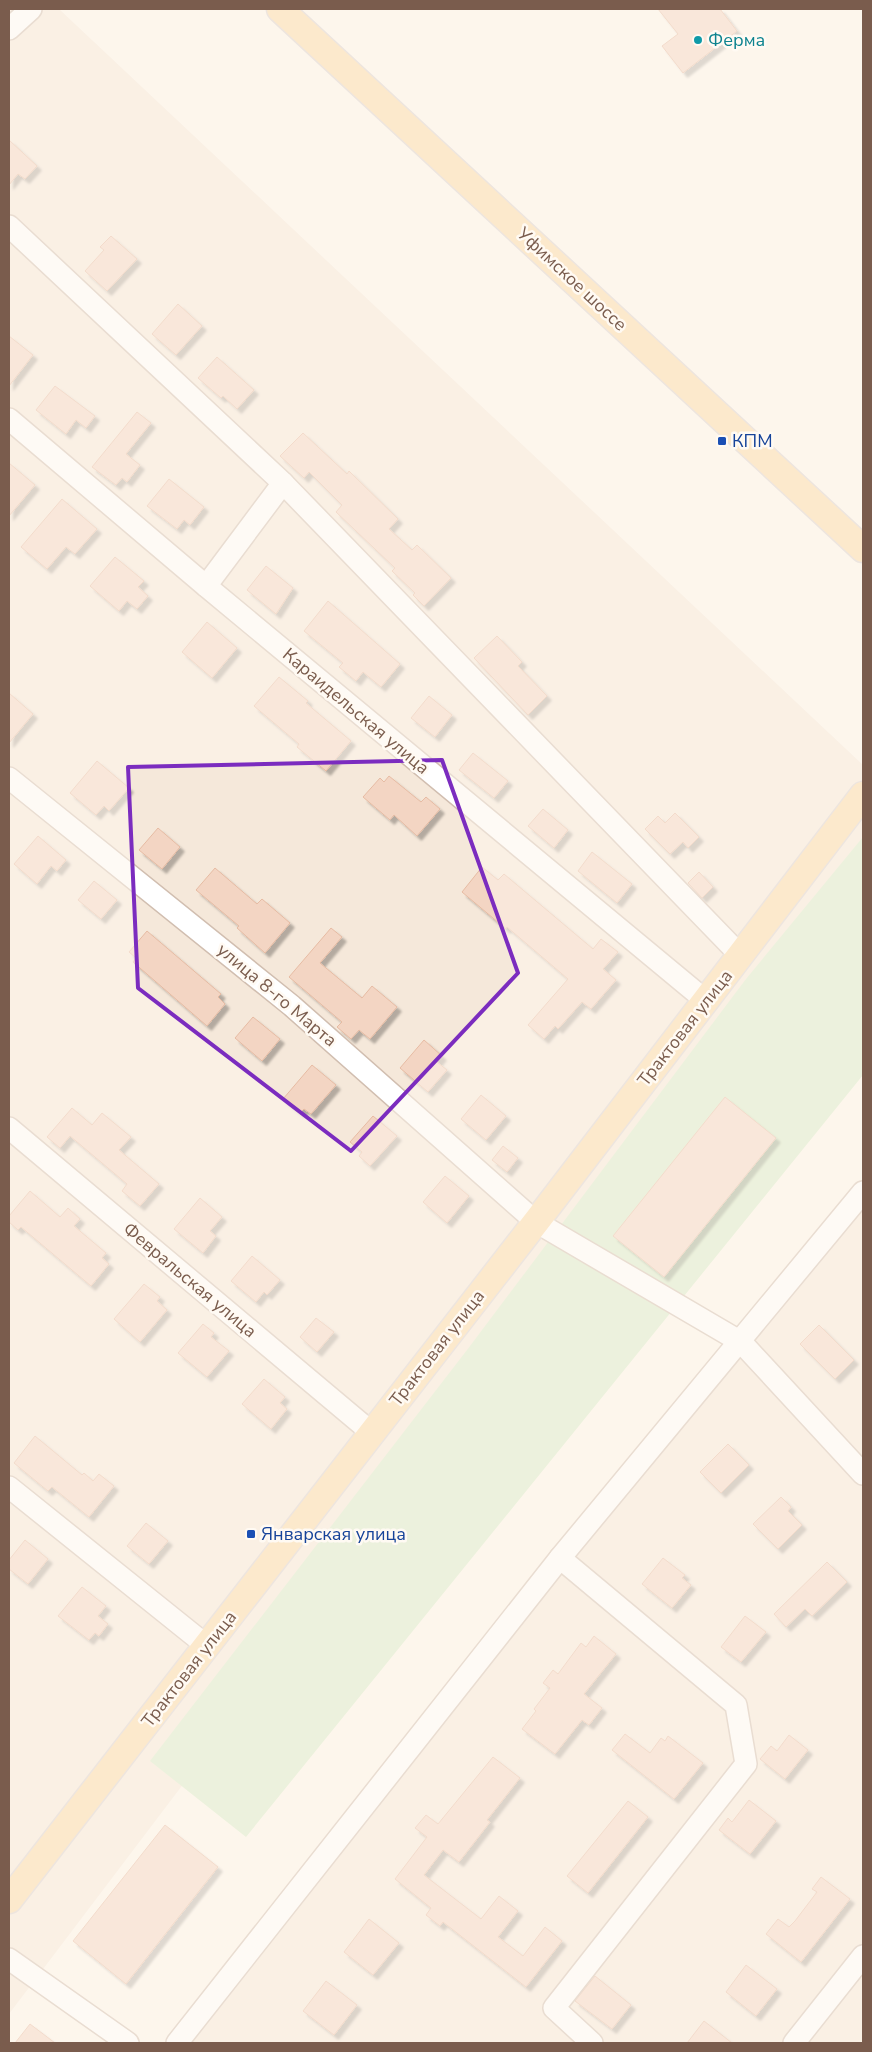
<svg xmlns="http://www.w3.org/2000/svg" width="872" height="2052" font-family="'Nunito Sans',sans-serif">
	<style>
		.residential { fill: #f5e8da }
		.green { fill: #d8ecc9 }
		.building { fill: #f3d5c3; stroke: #e6bba3; filter: url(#shadow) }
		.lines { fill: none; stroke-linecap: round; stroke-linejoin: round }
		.minor-casing { stroke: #d1beb0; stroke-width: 24 }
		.major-casing { stroke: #dad1cd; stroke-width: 29 }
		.minor { stroke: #fff; stroke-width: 21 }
		.major { stroke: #fbd9a5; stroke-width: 26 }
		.marked { fill: none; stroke: #7b2cbf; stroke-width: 4; stroke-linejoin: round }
		.culture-dot { fill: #0f9aa8; stroke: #fffaf3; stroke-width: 2 }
		.transit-dot { fill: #1a4fb4; stroke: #fffaf3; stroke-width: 2 }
		.labels { text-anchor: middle; stroke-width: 5; stroke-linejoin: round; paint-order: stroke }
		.culture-label { font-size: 18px; fill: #0d838f; stroke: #fffaf3; text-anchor: start }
		.street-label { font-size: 18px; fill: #7a5c4d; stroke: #fffaf3 }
		.transit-label { font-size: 18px; fill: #164399; stroke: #fffaf3; text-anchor: start }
	</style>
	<defs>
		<filter id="shadow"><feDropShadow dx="4.5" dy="4.5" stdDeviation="1" flood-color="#0004"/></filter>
	</defs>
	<rect width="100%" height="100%" fill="#fdf6ec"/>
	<g class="residential">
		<path d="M9 9H59L863 765V887L9 2014Z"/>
		<path d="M863 1210V2043H169Z"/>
	</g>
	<path class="green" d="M863 837V1075L246 1837 150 1761 467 1350 746 979Z"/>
	<g class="building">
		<path d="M658 9H720L737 31 683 73 662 46 678 34Z"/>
		<path d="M9 140 37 166 25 179 18 174 9 185Z"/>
		<path d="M111 236 137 259 107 291 85 271 104 250 100 247Z"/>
		<path d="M178 304 202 326 176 355 152 334Z"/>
		<path d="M9 336 33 355 9 386Z"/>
		<path d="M217 357 254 390 237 409 223 396 221 398 198 378Z"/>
		<path d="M55 386 95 416 86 428 76 420 66 434 36 410Z"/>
		<path d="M137 412 151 423 126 454 140 465 127 482 122 478 116 485 92 467Z"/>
		<path d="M303 433 347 474 349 471 398 519 389 529 412 550 417 545 451 578 424 606 413 595 415 593 392 571 395 568 336 512 342 505 309 472 304 478 280 456Z"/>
		<path d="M9 463 35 485 9 516Z"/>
		<path d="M169 479 204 507 190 525 184 520 177 529 147 506Z"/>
		<path d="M62 499 97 529 75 554 66 547 47 569 21 547Z"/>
		<path d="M115 557 144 581 138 587 148 596 137 609 127 601 119 611 90 586Z"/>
		<path d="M266 566 293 588 276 614 247 590Z"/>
		<path d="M328 601 400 664 381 687 363 672 356 681 339 667 343 663 304 631Z"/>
		<path d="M207 622 237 648 212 678 182 652Z"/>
		<path d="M497 636 522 662 518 666 547 696 528 715 474 658Z"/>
		<path d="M279 677 308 701 306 703 351 741 326 771 297 747 299 744 254 706Z"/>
		<path d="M9 693 33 714 9 743Z"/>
		<path d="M429 696 452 715 435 737 411 718Z"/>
		<path d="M473 753 508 781 494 798 459 770Z"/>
		<path d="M97 761 129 788 109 811 104 806 96 815 70 793Z"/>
		<path d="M389 776 421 802 426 797 440 809 417 836 394 815 390 820 363 797 380 778 384 782Z"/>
		<path d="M543 809 568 830 554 848 528 826Z"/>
		<path d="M675 813 699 837 688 848 683 842 670 854 645 829 658 816 665 823Z"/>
		<path d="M158 828 180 847 162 869 139 850Z"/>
		<path d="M38 836 66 860 57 871 51 866 37 884 14 864Z"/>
		<path d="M592 852 632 884 617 903 578 871Z"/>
		<path d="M482 867 498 880 504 874 593 949 601 939 618 952 603 969 616 980 591 1009 582 1002 558 1029 555 1026 544 1039 528 1025 568 979 507 927 506 929 462 892Z"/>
		<path d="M215 868 257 904 262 899 290 923 265 953 237 928 239 926 196 890Z"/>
		<path d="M699 872 713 887 702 898 688 883Z"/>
		<path d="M94 881 117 900 101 919 78 900Z"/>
		<path d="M331 928 342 937 320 963 362 998 372 986 397 1007 370 1039 359 1030 351 1039 337 1027 342 1022 289 977Z"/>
		<path d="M147 931 221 994 218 997 225 1004 207 1026 133 962 136 958 129 952Z"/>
		<path d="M253 1017 280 1039 262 1061 235 1038Z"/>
		<path d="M424 1040 442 1056 437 1062 447 1070 428 1092 400 1068Z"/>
		<path d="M312 1065 336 1085 311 1114 304 1109 300 1113 283 1099Z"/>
		<path d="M481 1095 506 1116 486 1140 461 1119Z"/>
		<path d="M725 1097 776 1138 664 1277 613 1236Z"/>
		<path d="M72 1108 92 1125 102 1113 131 1137 119 1150 159 1184 140 1206 122 1191 127 1184 70 1136 60 1148 47 1137Z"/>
		<path d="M373 1116 397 1136 370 1166 359 1156 362 1152 350 1142Z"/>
		<path d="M503 1146 518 1158 507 1172 492 1160Z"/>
		<path d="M445 1176 469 1196 447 1223 423 1202Z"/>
		<path d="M30 1191 60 1217 68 1208 80 1219 74 1226 106 1253 102 1258 109 1264 91 1286 21 1227 18 1230 9 1222V1216Z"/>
		<path d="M200 1198 222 1217 210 1231 216 1236 203 1253 174 1229Z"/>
		<path d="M252 1256 280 1280 267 1295 264 1292 256 1302 231 1281Z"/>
		<path d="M144 1284 160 1297 157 1301 167 1310 140 1342 114 1319Z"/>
		<path d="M316 1318 334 1332 317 1352 300 1337Z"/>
		<path d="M203 1324 214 1333 211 1337 229 1351 207 1377 178 1353Z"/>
		<path d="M819 1325 854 1360 835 1379 800 1344Z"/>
		<path d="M264 1379 285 1397 280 1403 287 1409 271 1429 242 1404Z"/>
		<path d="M35 1436 82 1475 84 1473 93 1481 99 1474 114 1486 89 1517 52 1487 48 1491 14 1463Z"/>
		<path d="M728 1444 749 1465 721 1493 700 1472Z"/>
		<path d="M781 1497 791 1507 788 1511 802 1525 778 1549 753 1524Z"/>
		<path d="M146 1523 168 1541 149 1564 127 1546Z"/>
		<path d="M25 1540 48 1559 28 1584 9 1569V1560Z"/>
		<path d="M663 1558 685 1575 682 1578 691 1585 672 1608 642 1584Z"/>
		<path d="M827 1562 847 1582 812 1616 805 1609 786 1627 774 1614Z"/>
		<path d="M82 1587 106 1606 98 1616 108 1624 99 1636 95 1633 89 1640 58 1616Z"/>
		<path d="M745 1616 766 1632 741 1662 721 1647Z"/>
		<path d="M594 1636 616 1654 584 1694 602 1708 589 1725 582 1720 555 1754 522 1729 536 1711 534 1709 550 1688 543 1683 553 1670 558 1674 581 1643 586 1647Z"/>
		<path d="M625 1734 650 1753 661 1738 665 1741 668 1736 703 1763 674 1799 612 1750Z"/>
		<path d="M789 1735 808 1750 785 1779 760 1759 771 1746 777 1751Z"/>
		<path d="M493 1757 520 1778 487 1820 490 1822 459 1862 443 1850 424 1875 481 1919 499 1896 518 1911 498 1937 523 1956 545 1927 562 1941 526 1987 443 1922 440 1926 426 1915 431 1908 395 1879 427 1837 415 1828 426 1815 438 1824Z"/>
		<path d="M749 1800 776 1821 750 1854 719 1830 728 1818 732 1822Z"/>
		<path d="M628 1801 648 1817 588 1893 567 1876Z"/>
		<path d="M165 1825 218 1867 126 1984 73 1941Z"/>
		<path d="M821 1877 850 1899 801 1962 766 1934 778 1919 789 1927 795 1921 817 1892 812 1889Z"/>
		<path d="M369 1919 399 1943 373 1975 344 1952Z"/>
		<path d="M746 1965 777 1989 756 2016 726 1992Z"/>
		<path d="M595 1976 631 2005 612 2029 575 2001Z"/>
		<path d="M326 1981 357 2005 334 2035 303 2011Z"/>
		<path d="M704 2021 732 2043H687Z"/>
		<path d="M30 2024 55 2043H15Z"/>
	</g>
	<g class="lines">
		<defs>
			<g id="minor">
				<path d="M9 29 31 9"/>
				<path d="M9 226 283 483 741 956"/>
				<path d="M9 419 206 586 705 1000"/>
				<path d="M206 586 283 483"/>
				<path d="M9 778 292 1006 536 1222 741 1342 863 1474"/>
				<path d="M9 1128 371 1432"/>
				<path d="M9 1487 207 1646"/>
				<path d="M560 1558 736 1705 746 1764 554 2008 592 2043"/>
				<path d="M9 1959 128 2043"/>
				<path d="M177 2043 560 1558 863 1192"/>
				<path d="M794 2043 863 1956"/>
			</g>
			<g id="major">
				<path d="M280 9 863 549"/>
				<path d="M9 1900 536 1222 863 795"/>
			</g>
		</defs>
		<use href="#minor" class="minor-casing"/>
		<use href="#major" class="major-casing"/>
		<use href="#minor" class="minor"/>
		<use href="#major" class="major"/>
	</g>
	<path d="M0 0H872V2052H0ZM442 760 518 973 351 1151 138 988 128 767Z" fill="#fdf6ec" fill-opacity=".55" fill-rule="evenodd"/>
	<path class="marked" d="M442 760 518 973 351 1151 138 988 128 767Z"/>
	<circle class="culture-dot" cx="698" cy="40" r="5"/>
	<g class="transit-dot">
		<rect x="717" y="436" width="10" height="10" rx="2.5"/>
		<rect x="246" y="1529" width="10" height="10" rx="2.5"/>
	</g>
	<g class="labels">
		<g class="culture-label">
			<text x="708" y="46">Ферма</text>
		</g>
		<g class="street-label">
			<text transform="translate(572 279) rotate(43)" y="6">Уфимское шоссе</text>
			<text transform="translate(356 711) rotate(40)" y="6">Караидельская улица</text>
			<text transform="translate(277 995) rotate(40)" y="6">улица 8-го Марта</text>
			<text transform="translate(685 1028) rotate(-52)" y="6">Трактовая улица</text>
			<text transform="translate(190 1280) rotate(40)" y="6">Февральская улица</text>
			<text transform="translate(437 1348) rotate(-52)" y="6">Трактовая улица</text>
			<text transform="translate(189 1669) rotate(-52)" y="6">Трактовая улица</text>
		</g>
		<g class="transit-label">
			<text x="732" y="447">КПМ</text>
			<text x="261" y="1540">Январская улица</text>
		</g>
	</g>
	<rect width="872" height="2052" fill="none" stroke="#7a5c4d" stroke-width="20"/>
</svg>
